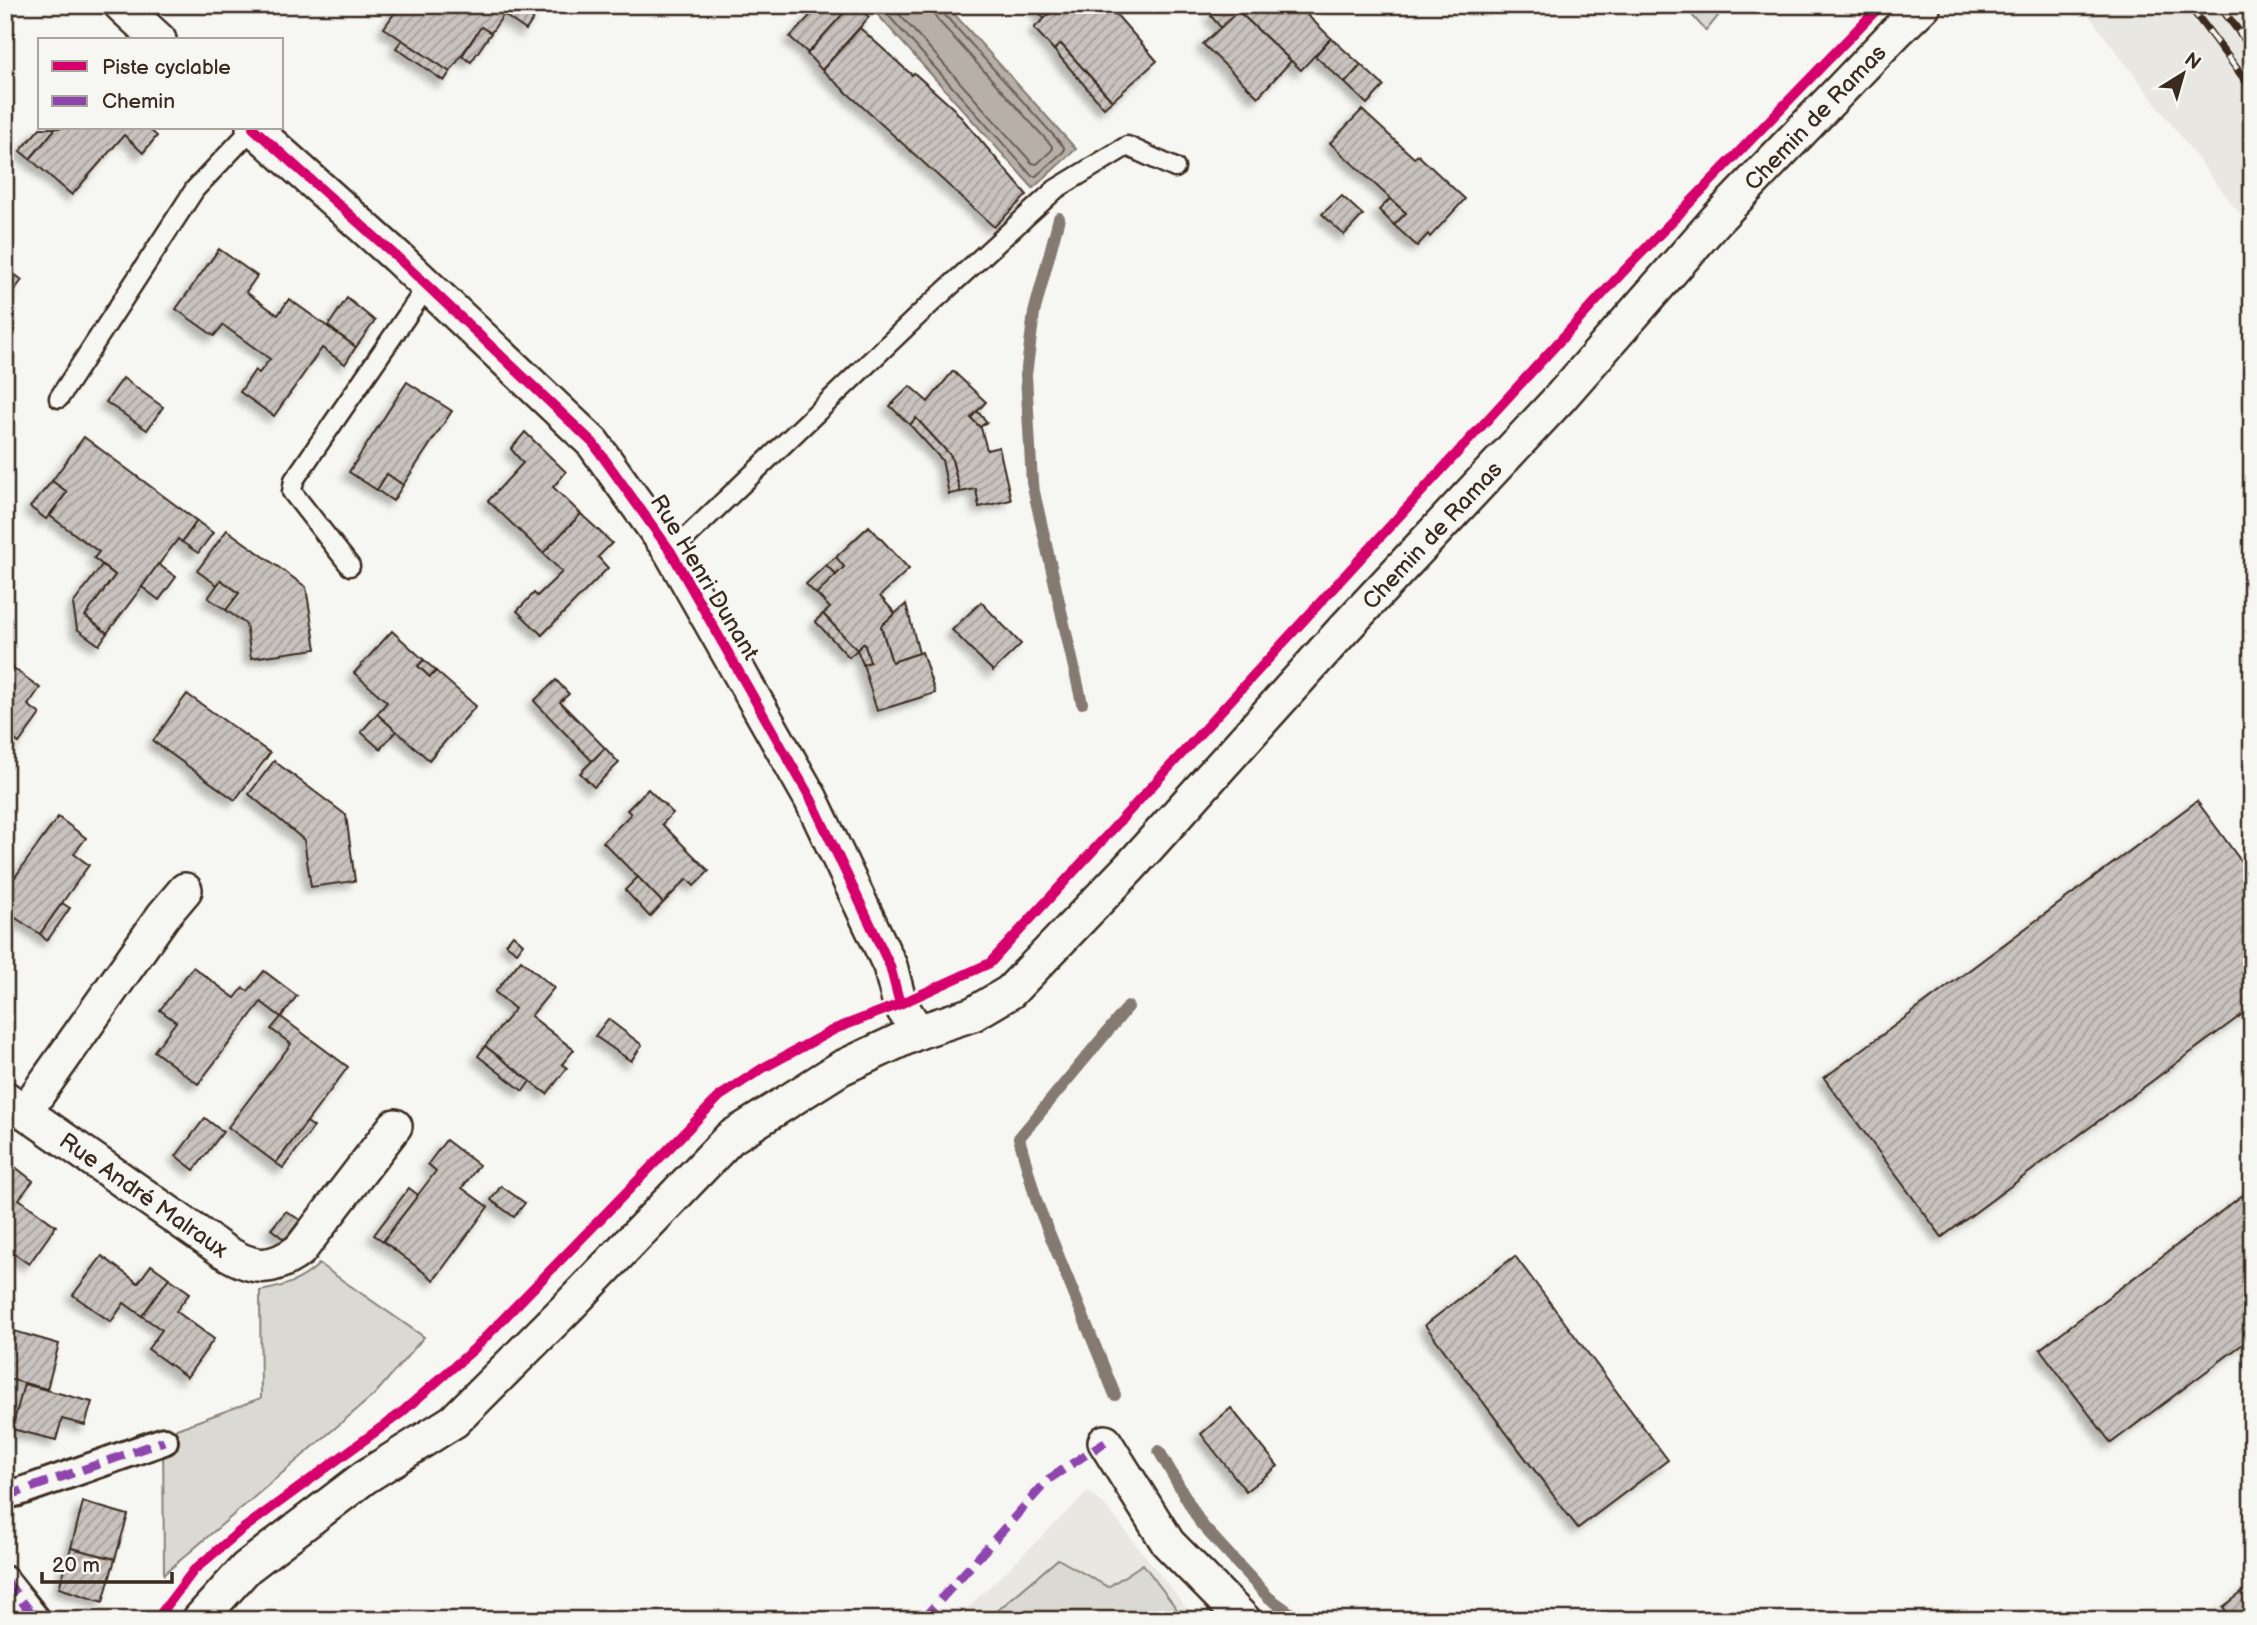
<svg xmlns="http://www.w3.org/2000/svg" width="2257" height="1625" font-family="'Balsamiq Sans',sans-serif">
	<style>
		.built { fill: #e8e7e2 }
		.grass { fill: #dad9d3; stroke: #8a8278; stroke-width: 2 }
		.water { fill: #b6b0a9; stroke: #857a71; stroke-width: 2 }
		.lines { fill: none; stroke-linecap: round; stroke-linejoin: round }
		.shore { stroke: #6c6056; stroke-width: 2 }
		.stream { stroke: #857a71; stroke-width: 12 }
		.building { fill: url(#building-hatch); stroke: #3b2a1e; stroke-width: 2; filter: url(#shadow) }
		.service-casing { stroke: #3b2a1e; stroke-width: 23 }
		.pedestrian-casing { stroke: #3b2a1e; stroke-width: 32 }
		.minor-casing { stroke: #3b2a1e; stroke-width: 38 }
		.service { stroke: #f6f6f2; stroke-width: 18 }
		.pedestrian { stroke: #f6f6f2; stroke-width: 26 }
		.minor { stroke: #f6f6f2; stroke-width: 33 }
		.rail-casing { stroke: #3b2a1e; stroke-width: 8 }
		.rail { stroke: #f6f6f2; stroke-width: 5; stroke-dasharray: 16; stroke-linecap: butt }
		.quiet { stroke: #8e44ad; stroke-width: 9; stroke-dasharray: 18 9; stroke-linecap: butt }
		.cycleway-casing { stroke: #f6f6f2; stroke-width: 15 }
		.cycleway { stroke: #d6006c; stroke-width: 10 }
		.labels { text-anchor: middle; stroke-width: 6; stroke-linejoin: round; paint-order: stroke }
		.street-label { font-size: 23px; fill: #3b2a1e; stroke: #f6f6f2 }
	</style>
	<defs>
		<pattern id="building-hatch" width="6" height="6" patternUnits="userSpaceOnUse" patternTransform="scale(1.75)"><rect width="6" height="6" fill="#c8c3be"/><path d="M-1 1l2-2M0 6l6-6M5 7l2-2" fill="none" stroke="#a49f9a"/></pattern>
		<filter id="shadow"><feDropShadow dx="-6" dy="6" stdDeviation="3.5" flood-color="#0004"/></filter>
	</defs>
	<rect width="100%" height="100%" fill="#f6f6f2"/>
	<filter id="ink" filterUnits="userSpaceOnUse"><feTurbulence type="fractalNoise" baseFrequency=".0143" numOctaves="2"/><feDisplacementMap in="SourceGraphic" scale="14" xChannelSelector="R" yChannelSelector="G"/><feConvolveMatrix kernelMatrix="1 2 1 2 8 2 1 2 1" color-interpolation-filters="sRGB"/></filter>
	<g filter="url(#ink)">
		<g class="built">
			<path d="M2081 5H2252V230Z"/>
			<path d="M1088 1492 1104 1504 1196 1620H955Z"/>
		</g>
		<g class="grass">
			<path d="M1683 5H1727L1706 31Z"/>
			<path d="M319 1264 424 1337 375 1394 164 1574 163 1434 261 1398 260 1291C283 1287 302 1281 319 1264Z"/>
			<path d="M1058 1559 1108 1587 1143 1564 1185 1620H991L997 1611Z"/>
		</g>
		<path class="water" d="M869 5H946L1076 149 1033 188Z"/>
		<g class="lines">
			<g class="shore">
				<path d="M879 5 1032 176H1036L1064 151V147L943 13 941 5"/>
				<path d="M891 5 1032 163 1037 164 1052 150V146L936 18 932 5"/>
			</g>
			<g class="stream">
				<path d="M1059 218 1034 313 1026 375 1032 483 1082 703"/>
				<path d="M1115 1395 1037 1203 1019 1138 1128 1007"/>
				<path d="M1159 1451 1201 1524 1268 1597 1300 1620"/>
			</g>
		</g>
		<g class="building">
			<path d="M400 5H456L462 9 464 5H510L491 33 481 27 450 72 384 28Z"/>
			<path d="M510 5H542L526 30 504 15Z"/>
			<path d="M820 5H851L808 53 790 37Z"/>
			<path d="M851 5H856L869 17 822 70 807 54Z"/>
			<path d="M1033 5H1059L1044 18Z"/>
			<path d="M1059 5H1083L1092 16 1104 5H1108L1157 61 1112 101 1061 44 1054 50 1034 28Z"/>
			<path d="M1223 5H1243L1222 29 1211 16Z"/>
			<path d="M1243 5H1297L1331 38 1301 70 1238 11Z"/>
			<path d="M1238 11 1291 61 1258 97 1203 44Z"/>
			<path d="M481 27 491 33 471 62 462 56Z"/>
			<path d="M860 28 912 75 914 73 954 109 1027 195 994 227 822 70Z"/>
			<path d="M1331 38 1361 65 1345 83 1315 56Z"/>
			<path d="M402 40 450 72 444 81 396 48Z"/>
			<path d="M1061 44 1112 101 1104 108 1054 50Z"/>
			<path d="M1361 65 1384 86 1367 104 1345 83Z"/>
			<path d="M1362 110 1414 158 1418 155 1465 199 1430 237 1428 234 1417 246 1394 225 1406 213 1330 143Z"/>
			<path d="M40 128H56L30 159 20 151Z"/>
			<path d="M56 128H148L157 136 143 153 124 135 72 195 30 159Z"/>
			<path d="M1342 196 1363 215 1344 235 1322 214Z"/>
			<path d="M1390 199 1406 213 1394 225 1379 210Z"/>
			<path d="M219 249 257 276 246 292 278 315 289 299 356 347 345 364 322 348 274 416 240 392 255 370 259 373 270 359 223 325 214 336 176 309Z"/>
			<path d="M5 267 22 280 5 302Z"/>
			<path d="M347 298 375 321 356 347 328 326Z"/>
			<path d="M953 371 986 402 971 418 981 428 987 450 999 447 1011 500 979 507 976 489 960 492 951 456 916 418 910 425 890 406 910 386 928 402Z"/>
			<path d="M123 378 163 407 147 430 106 402Z"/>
			<path d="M407 382 452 411 403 485 387 474 377 490 349 472Z"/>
			<path d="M977 411 987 422 980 427 971 418Z"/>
			<path d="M916 418 951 456 960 492 949 494 942 460 910 425Z"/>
			<path d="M525 432 566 472 553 487 581 514 543 553 488 501 523 463 511 449Z"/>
			<path d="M84 437 197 521 182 542 178 539 107 633 85 616 115 575 94 558 99 552 50 516 67 492 52 481Z"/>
			<path d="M387 474 403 485 393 501 377 490Z"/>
			<path d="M52 481 67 492 46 519 30 507Z"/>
			<path d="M581 514 612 543 598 557 608 568 542 635 517 611 534 593 537 596 562 572 543 553Z"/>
			<path d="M197 521 213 533 198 553 182 542Z"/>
			<path d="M869 526 909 569 880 596 895 613 881 626 892 662 922 652 935 693 877 711 863 664 870 662 864 643 857 650 823 614 830 608 816 593 844 567 836 557Z"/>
			<path d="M227 530 306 587 316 649 251 658 246 624 226 610 239 593 221 580 217 585 197 571Z"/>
			<path d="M836 557 844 567 836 575 826 565Z"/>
			<path d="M158 564 176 577 159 600 142 587Z"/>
			<path d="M102 565 115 575 85 616 107 633 99 645 77 629 73 604Z"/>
			<path d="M826 565 836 575 816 594 806 584Z"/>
			<path d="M221 580 239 593 226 610 208 598Z"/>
			<path d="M981 602 1021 644 993 671 952 630Z"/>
			<path d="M906 604 919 653 892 662 881 626Z"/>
			<path d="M823 614 857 650 849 657 815 621Z"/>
			<path d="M392 631 424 660 418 666 430 677 436 671 476 706 429 760 377 714 387 702 354 673Z"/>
			<path d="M864 643 870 662 863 664 857 650Z"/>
			<path d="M424 660 436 671 430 677 418 666Z"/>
			<path d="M5 662 40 688 28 705 40 714 19 743 5 733Z"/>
			<path d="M556 680 569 694 560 702 605 748 592 761 534 701Z"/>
			<path d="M187 694 270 753 235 800 153 741Z"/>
			<path d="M377 714 396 731 380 749 361 732Z"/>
			<path d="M605 748 619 763 594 787 580 773Z"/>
			<path d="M274 761 346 815 355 881 311 887 304 840 249 794Z"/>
			<path d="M648 789 673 813 662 824 709 871 694 886 687 879 663 903 603 842 631 814 627 810Z"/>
			<path d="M2197 801 2252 876V1007L1942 1237 1824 1078Z"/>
			<path d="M58 817 86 838 74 854 89 865 40 934 5 911V891Z"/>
			<path d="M638 877 663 903 650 917 625 890Z"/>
			<path d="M62 903 70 908 47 941 40 934Z"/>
			<path d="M513 935 523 944 517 952 506 944Z"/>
			<path d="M521 960 554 988 531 1016 574 1050 562 1064 567 1068 547 1094 485 1046 515 1009 495 992Z"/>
			<path d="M193 967 235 998 243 988 248 991 264 971 297 996 281 1017 261 1002 198 1084 154 1051 176 1022 160 1010Z"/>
			<path d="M281 1017 348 1067 276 1163 228 1127 291 1044 271 1029Z"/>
			<path d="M608 1019 642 1045 631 1061 595 1036Z"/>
			<path d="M485 1046 530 1081 523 1091 478 1056Z"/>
			<path d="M205 1118 223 1132 194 1170 176 1156Z"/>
			<path d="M307 1122 314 1127 283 1168 276 1163Z"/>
			<path d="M446 1140 479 1165 462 1188 488 1207 434 1280 383 1241 436 1171 428 1164Z"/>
			<path d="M14 1166 33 1181 19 1199 56 1226 29 1264 5 1247V1177Z"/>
			<path d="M501 1186 525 1203 514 1217 491 1200Z"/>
			<path d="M409 1188 418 1195 383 1241 374 1235Z"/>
			<path d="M2252 1188V1337L2111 1443 2040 1349Z"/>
			<path d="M286 1211 300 1220 285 1240 271 1229Z"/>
			<path d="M102 1256 138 1283 151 1265 169 1278 142 1316 124 1303 111 1322 73 1295Z"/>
			<path d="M1515 1256 1668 1460 1578 1528 1425 1325Z"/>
			<path d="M169 1278 190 1293 176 1311 214 1339 187 1377 148 1349 162 1330 142 1316Z"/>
			<path d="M14 1331 59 1344 47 1389 5 1378V1363Z"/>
			<path d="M24 1384 92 1402 85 1425 62 1419 56 1440 12 1429Z"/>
			<path d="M1231 1408 1278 1466 1246 1491 1201 1434Z"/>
			<path d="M83 1502 128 1515 115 1559 71 1548Z"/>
			<path d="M71 1548 115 1559 103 1602 59 1588Z"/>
			<path d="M2252 1585V1620H2233L2223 1607Z"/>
		</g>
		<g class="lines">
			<defs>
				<g id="service">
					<path d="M59 398 195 189 253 128"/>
					<path d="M671 552 925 309 1056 189 1127 146 1175 168"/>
					<path d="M350 566 292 492 294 480 428 285"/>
				</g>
				<g id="pedestrian">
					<path d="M5 1495 19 1492 164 1441"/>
					<path d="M5 1580 37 1620"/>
				</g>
				<g id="minor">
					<path d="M121 5 159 40"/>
					<path d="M253 128 397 257 593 443 671 552 811 799 890 966 900 1004 918 1032"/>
					<path d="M5 1098 222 1250C252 1269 270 1272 300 1250L395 1126"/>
					<path d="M25 1112 163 916 185 890"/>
					<path d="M1105 1442 1168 1543 1244 1620"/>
					<path d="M199 1620 246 1568 365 1477 454 1421 569 1306 730 1138 841 1068 918 1032 973 1014 1010 992 1131 866 1343 630 1559 399 1716 220 1897 31 1924 5"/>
				</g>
			</defs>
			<use href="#service" class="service-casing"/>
			<use href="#pedestrian" class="pedestrian-casing"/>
			<use href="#minor" class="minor-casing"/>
			<use href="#service" class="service"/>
			<use href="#pedestrian" class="pedestrian"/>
			<use href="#minor" class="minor"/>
			<defs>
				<g id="rail">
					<path d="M2189 5 2252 89"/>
					<path d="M2219 5 2252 49"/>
				</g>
			</defs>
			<use href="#rail" class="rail-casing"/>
			<use href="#rail" class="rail"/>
			<g class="quiet">
				<path d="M5 1495 19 1492 164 1441"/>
				<path d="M5 1580 37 1620"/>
				<path d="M922 1620 1049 1479 1105 1442"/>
			</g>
			<defs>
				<g id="cycleway">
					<path d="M253 128 397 257 593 443 671 552 811 799 890 966 900 1004"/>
					<path d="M156 1620 194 1570 240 1531 401 1413 474 1349 720 1096 763 1068 835 1029 900 1004 990 963 1620 275 1881 5"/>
				</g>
			</defs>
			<use href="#cycleway" class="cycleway-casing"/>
			<use href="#cycleway" class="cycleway"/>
		</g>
	</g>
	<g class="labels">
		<g class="street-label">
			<text transform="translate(1815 117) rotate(-46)" y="8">Chemin de Ramas</text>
			<text transform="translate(1432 535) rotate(-47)" y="8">Chemin de Ramas</text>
			<text transform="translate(705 577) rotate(59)" y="8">Rue Henri Dunant</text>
			<text transform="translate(144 1195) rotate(35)" y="8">Rue André Malraux</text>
		</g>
	</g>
	<rect width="2257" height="1625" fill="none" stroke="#f6f6f2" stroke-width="28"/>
	<rect x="14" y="14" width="2229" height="1597" fill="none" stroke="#3b2a1e" stroke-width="2.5" filter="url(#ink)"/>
	<rect x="38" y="38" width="245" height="91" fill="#f6f6f2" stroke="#aba49d" stroke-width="2"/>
	<rect x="52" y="61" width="35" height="10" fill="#d6006c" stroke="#aba49d" stroke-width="2"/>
	<text x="102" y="74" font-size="21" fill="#3b2a1e">Piste cyclable</text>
	<rect x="52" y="96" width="35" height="10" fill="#8e44ad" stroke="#aba49d" stroke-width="2"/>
	<text x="102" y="108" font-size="21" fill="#3b2a1e">Chemin</text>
	<g transform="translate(2183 74) rotate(37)" stroke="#f6f6f2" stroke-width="5" paint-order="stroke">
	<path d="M0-5L12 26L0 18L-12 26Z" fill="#3b2a1e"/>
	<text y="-10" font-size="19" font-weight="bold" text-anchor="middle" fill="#3b2a1e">N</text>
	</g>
	<path d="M42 1572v10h130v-10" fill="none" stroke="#3b2a1e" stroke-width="3.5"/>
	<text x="52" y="1572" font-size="21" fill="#3b2a1e" stroke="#f6f6f2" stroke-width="5" paint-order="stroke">20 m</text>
</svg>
